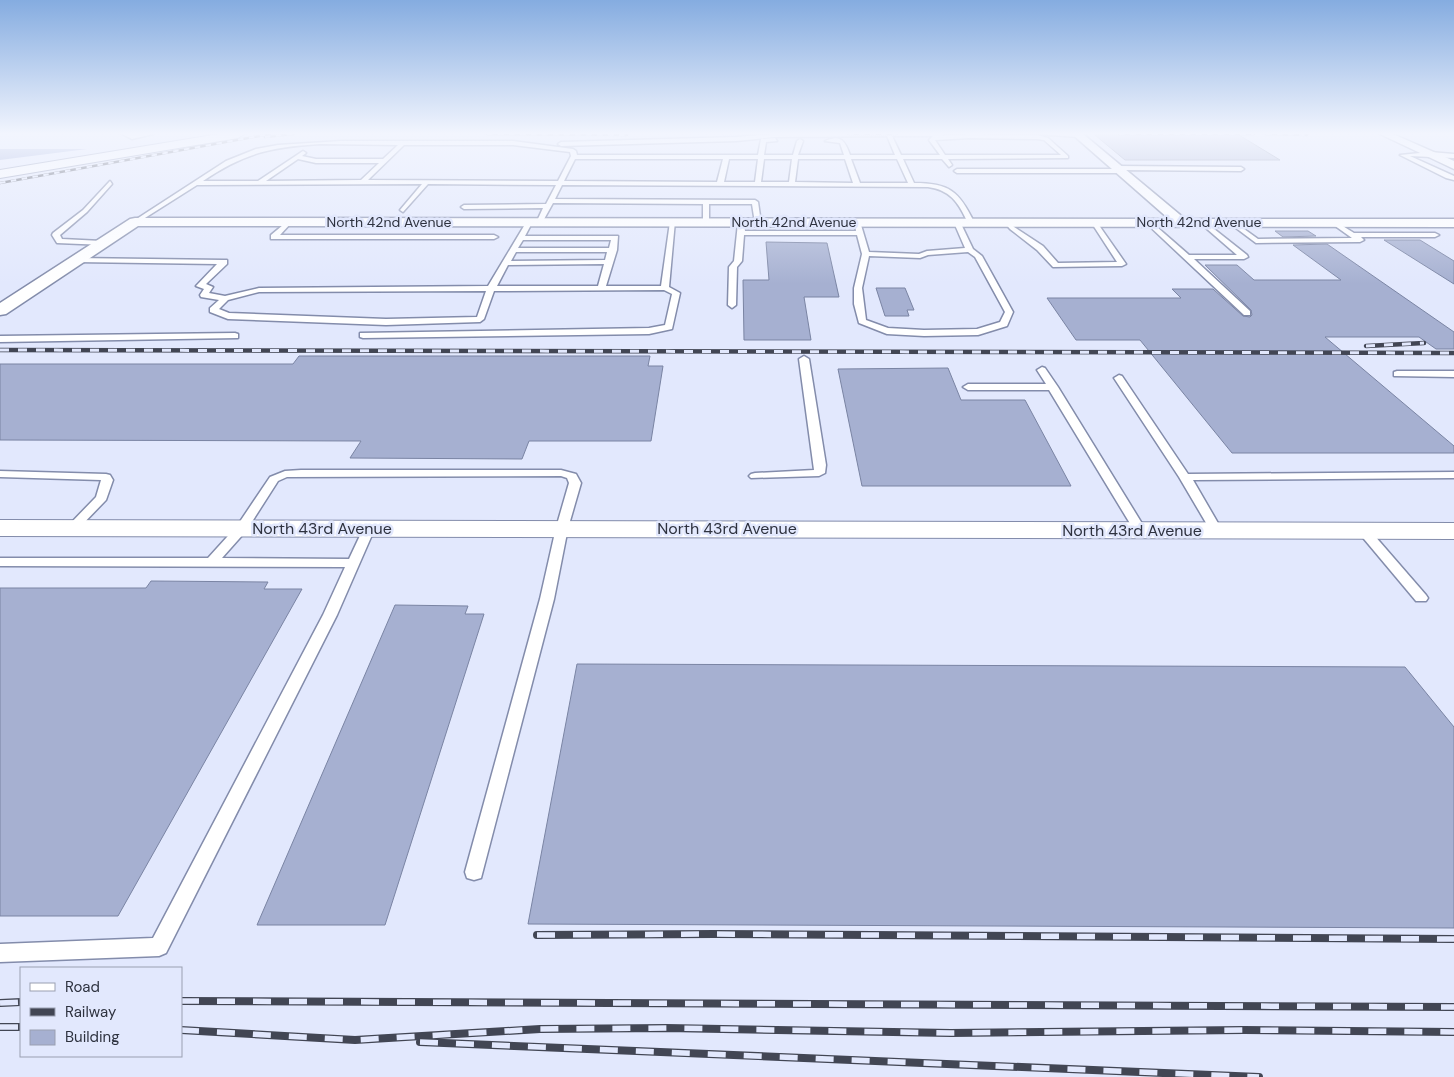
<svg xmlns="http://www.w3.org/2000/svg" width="1454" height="1077" font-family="'DM Sans',sans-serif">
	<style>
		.water { fill: #90a0d3 }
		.building { fill: #a6b0d1; stroke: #7a84a3 }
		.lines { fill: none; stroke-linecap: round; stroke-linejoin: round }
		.service-casing { stroke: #838cab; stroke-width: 3 }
		.minor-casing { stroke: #838cab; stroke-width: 3 }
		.secondary-casing { stroke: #838cab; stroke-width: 2 }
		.trunk-casing { stroke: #838cab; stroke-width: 2 }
		.service { fill: #fff; fill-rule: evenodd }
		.minor { fill: #fff; fill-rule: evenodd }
		.secondary { fill: #fff; fill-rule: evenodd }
		.trunk { fill: #fff; fill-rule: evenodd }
		.rail-far2-casing { stroke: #424654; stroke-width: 2.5 }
		.rail-far1-casing { stroke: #424654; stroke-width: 4.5 }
		.rail-casing { stroke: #424654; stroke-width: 8 }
		.rail-far2 { stroke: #e2e8fd; stroke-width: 2; stroke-dasharray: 5.5; stroke-linecap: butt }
		.rail-far1 { stroke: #e2e8fd; stroke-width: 3; stroke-dasharray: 9; stroke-linecap: butt }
		.rail { stroke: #e2e8fd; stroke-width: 5.5; stroke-dasharray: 18; stroke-linecap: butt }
		.labels { text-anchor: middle; stroke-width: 5; stroke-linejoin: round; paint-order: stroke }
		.far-street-label { font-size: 14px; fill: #2e323f; stroke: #e2e8fd }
		.street-label { font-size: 16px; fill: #2e323f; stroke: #e2e8fd }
	</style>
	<rect width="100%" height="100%" fill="#e2e8fd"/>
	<path class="water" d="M0 149H87L0 160Z"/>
	<g class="building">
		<path d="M1095 135H1239L1280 160H1125Z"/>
		<path d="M1275 231H1308L1316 236 1283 237Z"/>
		<path d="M1384 240H1420L1454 261V284Z"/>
		<path d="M766 242 827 243 839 297H804L811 340H744L743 280H769Z"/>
		<path d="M1327 244 1454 332V349H1436L1419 337H1325L1454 446V453H1232L1140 340H1076L1047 298H1181L1172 289H1213L1243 316 1250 317 1252 315 1251 310 1205 265H1237L1254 280H1341L1293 245Z"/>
		<path d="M876 288H905L914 310H907L909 316H885Z"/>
		<path d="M299 356H650L648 366H663L651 441H529L522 459 350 458 361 441 0 440V364H293Z"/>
		<path d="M948 368 961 400H1025L1071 486H862L838 369Z"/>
		<path d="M151 581 268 582 264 589H302L118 916H0V588H146Z"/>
		<path d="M395 605 468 606 465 614H484L385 925H257Z"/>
		<path d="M577 664 1405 667 1454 727V928L528 924Z"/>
	</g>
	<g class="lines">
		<defs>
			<g id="service">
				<path d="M122 134H153L132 139Z"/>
				<path d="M773 134H944L941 136H892L901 155H940L929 140 933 136 969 134 1037 135 1048 138 1068 156V158L948 159 952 165 949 167 942 159H903L914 183C949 183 959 191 974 222L962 226 973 249 982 256 1013 312 1007 326 978 335 924 336 887 334 859 323 854 304V288L862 254 857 235H744L742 261 737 267 736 305 732 308 728 305 729 267 734 261 738 223 741 221 744 223 745 231H856L855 225 858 223 861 225 869 252 919 254 927 251 965 248 955 225 967 221C958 202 950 190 928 187L562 185 555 199 755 200 758 202 761 223 758 225 755 223 752 204H709V222L706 224 703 222V204L553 203 543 221 540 223 537 221 543 208 464 209 461 207 464 205 546 204 556 185 428 184 403 212 400 210 422 184 197 185 137 223 132 222 226 161 256 149 278 145 341 141H513L573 149 576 151 577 155H758L761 139 775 138 777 141 766 142 764 155H793L797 141 800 139 803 141 798 155H844L840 143 825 141C841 134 845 141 850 155H895L887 136 775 137 736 141 561 146 558 144 561 142 736 137ZM969 138 1037 139 1044 140 1061 155H945L935 140ZM320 144 398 145 383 159H316L302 156 306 153 303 151 258 181H203C244 153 271 147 320 144ZM404 145H513L570 152 571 156 558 181 368 180ZM298 159 316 163H379L361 180 266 181ZM575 159H723L717 182 564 181ZM729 159H758L755 182H724ZM764 159H792L789 182H761ZM798 159H845L853 183 795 182ZM851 159H897L908 183H860ZM968 252 975 257 1005 312 1000 322 977 329 924 330 888 328 866 320 862 288 869 256 920 258 928 255Z"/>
				<path d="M1036 134H1080L1082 135 1079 137Z"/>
				<path d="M1430 152 1454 154V158L1410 156 1454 176V180L1446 178 1400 155Z"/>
				<path d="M1118 166 1241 167 1244 169 1241 171 1123 170 1121 173H957L954 171 957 169H1116Z"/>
				<path d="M110 181 112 184 87 212 60 235 62 239 102 241 106 243 105 245 57 243 52 235 53 233 83 210Z"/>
				<path d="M530 219 533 221 525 236H618L617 250 606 286H661L670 222 675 221 669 287 680 293 672 329 649 334 363 338 360 337V333L649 328 665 325 672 294 664 290 494 291 484 319 480 322 386 325 228 319 210 312V308L219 300 201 297 200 295 204 289 196 286 217 264 76 262 72 260 76 258 224 260H227V264L206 284 213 287 209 293 225 296 259 288 488 286 527 221ZM523 240H611L609 248H518ZM516 252H607L605 260 511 261ZM604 264 598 286H497L508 265ZM486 291 477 317 386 319 229 313 219 309 228 300 259 292Z"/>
				<path d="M289 220 292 222 280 235H494L498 237 494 239H271V235Z"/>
				<path d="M1333 220 1354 233H1435L1439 235 1435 237H1361L1364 240 1360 242 1256 243 1228 222 1233 221 1258 239 1352 238 1331 223V221Z"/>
				<path d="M1005 221H1009L1014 227 1043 246 1058 263 1117 262 1091 222 1096 221 1126 264 1122 266 1053 267 1037 250 1010 229 1004 222Z"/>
				<path d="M1146 221H1150L1189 255H1237L1199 222 1204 221 1247 255 1248 257 1244 259H1194L1250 311V315H1244L1146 223Z"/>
				<path d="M235 333 238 334V338L0 342V336Z"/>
				<path d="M804 356 809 359 826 465 825 473 819 476 751 478 749 476 751 474 755 473 814 470 799 359Z"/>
				<path d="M1042 367 1045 368 1058 387 1146 530 1144 533 1140 534 1134 530 1049 390H968L963 387 968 384H1046L1037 370Z"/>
				<path d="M1397 371H1454V377L1394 376V372Z"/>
				<path d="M1119 375 1122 376 1188 474 1454 472V478L1193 480 1222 530 1216 534 1212 533 1179 477 1114 378Z"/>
				<path d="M301 470H561L576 474 581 483 568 528 554 599 481 878 474 880 467 878 465 872 540 599 556 528 569 483 567 478 561 476 287 477 278 481 246 531 222 558 349 559 365 525 369 524 375 528 337 615 166 953 159 956 0 962V944L153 938 323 615 345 567 0 566V558H208L237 526 270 477 285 471Z"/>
				<path d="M0 471 106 474 110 475 113 480 106 500 77 530 73 531 67 527 96 497 101 480 0 477Z"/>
				<path d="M1363 526 1367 527 1426 595 1428 598 1426 601H1416L1359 533 1357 530 1359 527Z"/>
			</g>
			<g id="minor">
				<path d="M1072 134H1083L1185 219H1454V227L138 226 6 314 0 315V303L130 219 135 218 1169 219Z"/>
				<path d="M1380 134H1393L1454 161V169Z"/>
			</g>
			<path id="secondary" d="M0 520 1454 523V539L0 536Z"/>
			<path id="trunk" d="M219 134H244L238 138 0 178V170Z"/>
		</defs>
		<use href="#service" class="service-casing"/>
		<use href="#minor" class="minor-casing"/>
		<use href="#secondary" class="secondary-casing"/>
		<use href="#trunk" class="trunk-casing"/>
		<use href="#service" class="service"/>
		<use href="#minor" class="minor"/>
		<use href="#secondary" class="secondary"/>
		<use href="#trunk" class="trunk"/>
		<defs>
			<g id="rail-far2">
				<path d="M487 134 627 135"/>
				<path d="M848 134H897"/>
				<path d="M1119 134H1254"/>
				<path d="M1266 134 1307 135"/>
				<path d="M265 137 294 134"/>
				<path d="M0 183 270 134"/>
			</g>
			<g id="rail-far1">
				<path d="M1366 346 1424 343"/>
				<path d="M0 350 1454 353"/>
			</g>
			<g id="rail">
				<path d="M537 935 715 934 1454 939"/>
				<path d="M181 1001 1454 1007"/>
				<path d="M0 1003 21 1002"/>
				<path d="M0 1027H21"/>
				<path d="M181 1030 355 1040 540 1029 667 1028 951 1033 1244 1030 1454 1032"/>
				<path d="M420 1042 1259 1077"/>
			</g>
		</defs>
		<use href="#rail-far2" class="rail-far2-casing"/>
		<use href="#rail-far1" class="rail-far1-casing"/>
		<use href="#rail" class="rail-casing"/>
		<use href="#rail-far2" class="rail-far2"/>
		<use href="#rail-far1" class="rail-far1"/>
		<use href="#rail" class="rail"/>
	</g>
	<linearGradient id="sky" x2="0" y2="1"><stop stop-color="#85ace0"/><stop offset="0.47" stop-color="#f2f5fe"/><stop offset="1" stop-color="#f2f5fe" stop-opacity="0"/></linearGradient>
	<rect width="1454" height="284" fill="url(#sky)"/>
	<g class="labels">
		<g class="far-street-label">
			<text x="389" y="227">North 42nd Avenue</text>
			<text x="794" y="227">North 42nd Avenue</text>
			<text x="1199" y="227">North 42nd Avenue</text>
		</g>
		<g class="street-label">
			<text x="322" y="534">North 43rd Avenue</text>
			<text x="727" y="534">North 43rd Avenue</text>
			<text x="1132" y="536">North 43rd Avenue</text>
		</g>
	</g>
	<rect x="20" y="967" width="162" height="90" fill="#e2e8fd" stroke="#9a9fb1"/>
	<rect x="30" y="983" width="25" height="8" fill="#ffffff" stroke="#9a9fb1"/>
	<text x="65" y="992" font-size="15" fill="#2e323f">Road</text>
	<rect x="30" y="1008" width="25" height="8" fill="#424654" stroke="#9a9fb1"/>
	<text x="65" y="1017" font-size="15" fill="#2e323f">Railway</text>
	<rect x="30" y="1030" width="25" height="15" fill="#a6b0d1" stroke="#9a9fb1"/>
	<text x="65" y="1042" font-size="15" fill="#2e323f">Building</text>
</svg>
